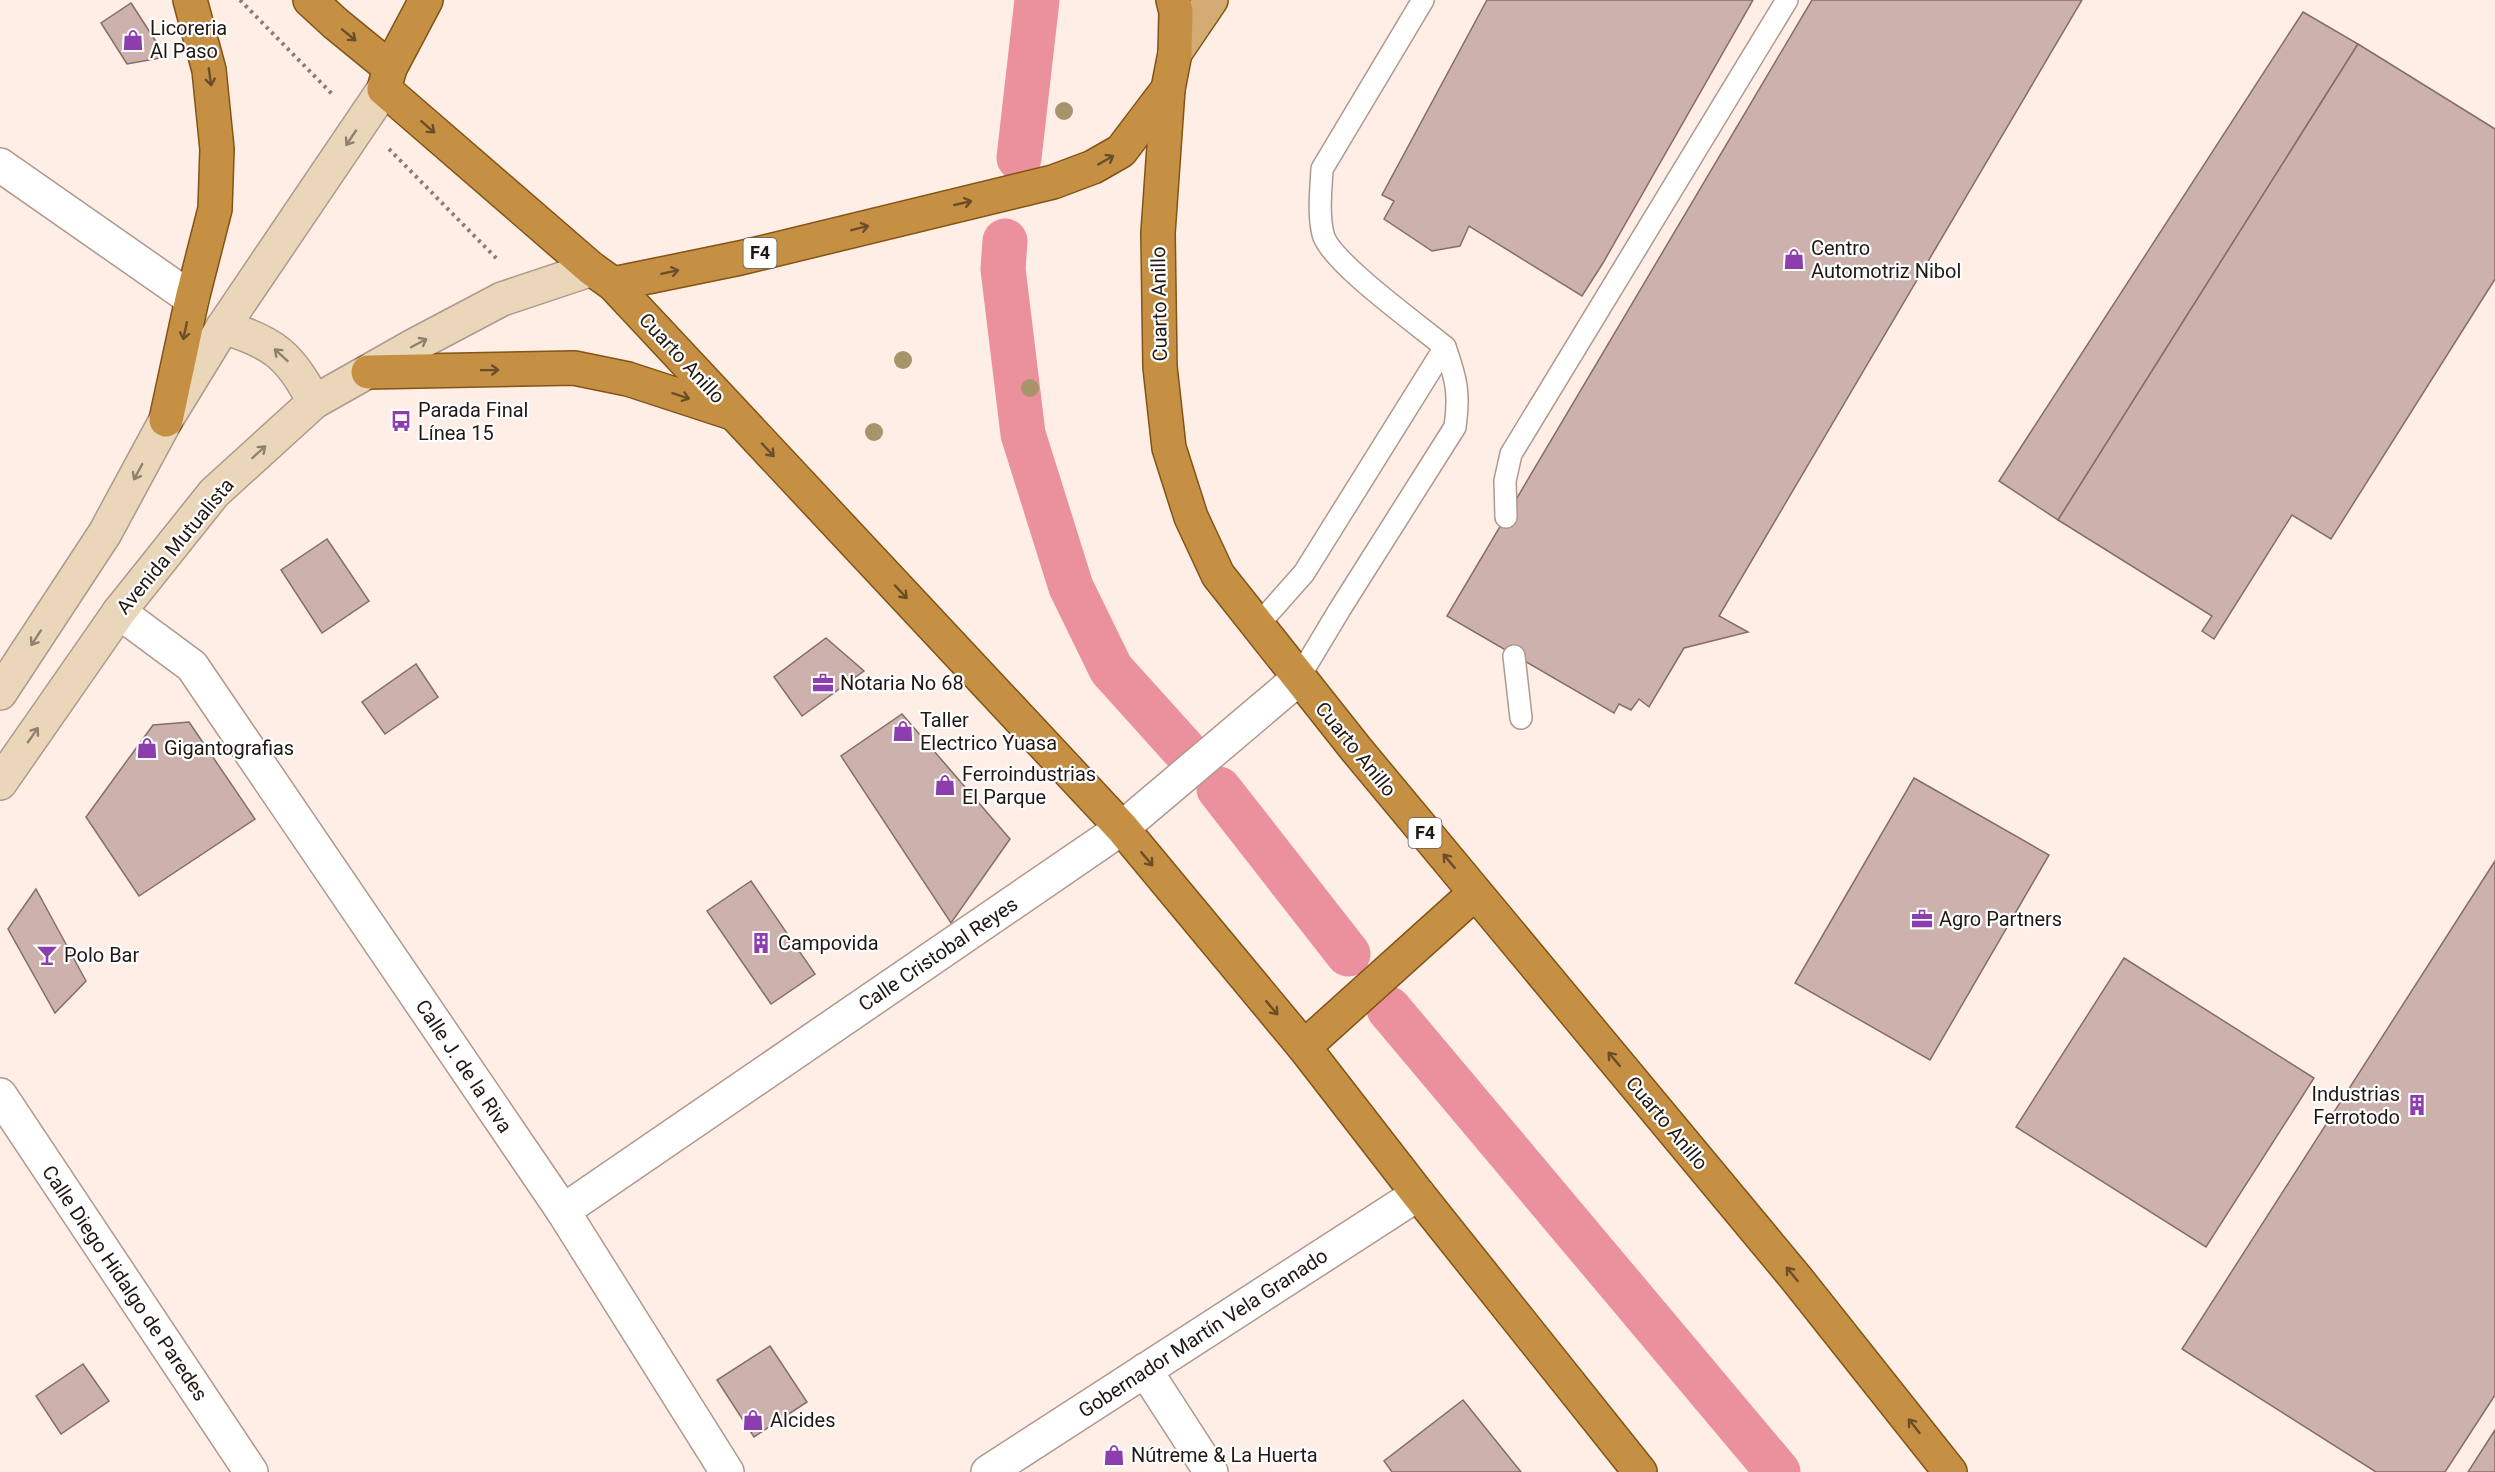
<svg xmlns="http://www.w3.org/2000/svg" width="2495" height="1472" font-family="Roboto,sans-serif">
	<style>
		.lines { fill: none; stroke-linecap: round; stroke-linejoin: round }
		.canal { stroke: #ea919d; stroke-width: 45 }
		.building { fill: #cdb1ac; stroke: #866d68; stroke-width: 1.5 }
		.service-casing { stroke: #b0988c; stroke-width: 24 }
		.minor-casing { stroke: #b0988c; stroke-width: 36 }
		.secondary-casing { stroke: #b0988c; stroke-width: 36 }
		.primary-casing { stroke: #835415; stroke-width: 36 }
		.trunk-casing { stroke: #835415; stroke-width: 36 }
		.path { stroke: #887c75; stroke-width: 4; stroke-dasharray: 3 4.5; stroke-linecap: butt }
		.service { stroke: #fff; stroke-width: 21 }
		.minor { stroke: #fff; stroke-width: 33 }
		.secondary { stroke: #ead6b9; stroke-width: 33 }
		.primary { stroke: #d4ac73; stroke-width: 33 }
		.trunk { stroke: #c69044; stroke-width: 33 }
		.tree { fill: #a8946b }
		.oneway { stroke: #6b4e29 }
		.oneway2 { stroke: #90806e }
		.labels { text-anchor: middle; stroke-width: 4.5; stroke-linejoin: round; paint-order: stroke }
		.shield { fill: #fff; stroke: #645d5a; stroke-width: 1.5 }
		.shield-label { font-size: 18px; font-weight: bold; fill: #211813 }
		.poi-label { font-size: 20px; fill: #211813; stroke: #fff; text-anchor: start }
		.street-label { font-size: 20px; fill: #211813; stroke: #fff }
	</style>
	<rect width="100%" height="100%" fill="#feeee6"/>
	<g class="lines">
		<g class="canal">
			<path d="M1019 158 1037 0"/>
			<path d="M1005 241 1003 269 1023 434 1071 587 1111 669 1184 750"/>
			<path d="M1219 789 1348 954"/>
			<path d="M1389 1009 1778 1472"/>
		</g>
	</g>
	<g class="building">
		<path d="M1487 0H1753L1603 263 1582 296 1469 226 1460 246 1432 251 1384 219 1394 201 1382 195Z"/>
		<path d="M1812 0H2082L1719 616 1748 632 1684 648 1649 707 1639 699 1631 710 1619 704 1614 713 1447 616Z"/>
		<path d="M131 3 166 57 127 64 101 23Z"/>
		<path d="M2303 12 2358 44 2058 520 1999 481Z"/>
		<path d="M2358 44 2495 129V279L2331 539 2292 515 2214 639 2202 631 2212 616 2058 520Z"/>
		<path d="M327 539 369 601 322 633 281 570Z"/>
		<path d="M826 638 864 671 802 716 774 677Z"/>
		<path d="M416 664 438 697 385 734 362 702Z"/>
		<path d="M902 714 1010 839 951 923 841 756Z"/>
		<path d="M189 722 255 819 139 896 86 817 153 725Z"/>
		<path d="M1914 778 2049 855 1930 1060 1795 983Z"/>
		<path d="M2495 861V1395L2445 1472H2376L2182 1349Z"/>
		<path d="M751 881 815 974 771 1004 707 911Z"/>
		<path d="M36 889 86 981 55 1013 8 929Z"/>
		<path d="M2124 958 2314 1078 2206 1247 2016 1127Z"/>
		<path d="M770 1346 807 1402 754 1437 717 1380Z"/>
		<path d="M83 1364 109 1401 61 1434 36 1396Z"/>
		<path d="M1463 1400 1521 1472H1392L1384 1461Z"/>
		<path d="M2495 1430V1472H2468Z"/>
	</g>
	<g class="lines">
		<defs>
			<g id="service">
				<path d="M1506 517 1505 481 1511 454 1787 0"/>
				<path d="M1258 625 1304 573 1445 347C1420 326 1329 261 1323 234 1318 213 1321 190 1322 169L1423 0"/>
				<path d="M1514 656 1521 718"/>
				<path d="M1298 679 1340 609 1455 427C1460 393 1456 378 1445 347"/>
			</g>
			<g id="minor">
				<path d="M0 165 192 299"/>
				<path d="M119 612 192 666 563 1211 727 1472"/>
				<path d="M0 1095 251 1472"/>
				<path d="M563 1211 1122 828 1298 679"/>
				<path d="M1145 1370 1211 1472"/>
				<path d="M988 1472 1418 1194"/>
			</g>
			<g id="secondary">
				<path d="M223 327C273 342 291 356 314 402"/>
				<path d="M0 693 105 533 166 420 223 327 384 89"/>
				<path d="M0 783 119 612 214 493 314 402 413 346 502 299 592 269"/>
			</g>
			<path id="primary" d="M1175 53 1211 0"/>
			<g id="trunk">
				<path d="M310 0 335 23 390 68"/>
				<path d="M426 0 390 68 384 89 592 269 613 284 1122 828 1304 1047 1418 1194 1640 1472"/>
				<path d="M1168 89 1158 233 1160 367 1169 448 1191 517 1218 575 1356 749 1796 1278 1950 1472"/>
				<path d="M613 284 740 258 1053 182 1093 167 1121 151 1168 89 1175 53 1176 12 1173 0"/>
				<path d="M368 372 574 368 628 379 732 413"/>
				<path d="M166 420 192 299 215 209 217 149 209 70 190 0"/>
				<path d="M1304 1047 1475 893"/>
			</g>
		</defs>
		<use href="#service" class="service-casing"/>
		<use href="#minor" class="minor-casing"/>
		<use href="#secondary" class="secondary-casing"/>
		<use href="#primary" class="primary-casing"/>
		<use href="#trunk" class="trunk-casing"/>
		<g class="path">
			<path d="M240 0 334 96"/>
			<path d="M389 149 497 259"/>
		</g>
		<use href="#service" class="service"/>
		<use href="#minor" class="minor"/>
		<use href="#secondary" class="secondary"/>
		<use href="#primary" class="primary"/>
		<use href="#trunk" class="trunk"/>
	</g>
	<g class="tree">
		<circle cx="1064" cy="111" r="9"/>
		<circle cx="903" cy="360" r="9"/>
		<circle cx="1030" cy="388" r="9"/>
		<circle cx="874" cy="432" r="9"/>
	</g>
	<defs><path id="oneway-shaft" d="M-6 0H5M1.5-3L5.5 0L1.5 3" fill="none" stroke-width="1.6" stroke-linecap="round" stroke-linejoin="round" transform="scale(1.5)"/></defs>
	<g class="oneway">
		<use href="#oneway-shaft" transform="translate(349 35) rotate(39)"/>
		<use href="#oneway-shaft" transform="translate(210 77) rotate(82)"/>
		<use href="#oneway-shaft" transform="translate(428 127) rotate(41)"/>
		<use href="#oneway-shaft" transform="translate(1106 160) rotate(-30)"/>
		<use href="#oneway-shaft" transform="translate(963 203) rotate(-13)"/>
		<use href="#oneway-shaft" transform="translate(860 228) rotate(-14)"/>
		<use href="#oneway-shaft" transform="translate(670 272) rotate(-12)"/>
		<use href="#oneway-shaft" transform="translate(185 331) rotate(102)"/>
		<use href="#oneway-shaft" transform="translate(490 370) rotate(-1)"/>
		<use href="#oneway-shaft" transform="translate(681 396) rotate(18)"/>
		<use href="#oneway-shaft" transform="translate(768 450) rotate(47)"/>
		<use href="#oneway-shaft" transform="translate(901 592) rotate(47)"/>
		<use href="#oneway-shaft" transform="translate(1147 859) rotate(50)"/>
		<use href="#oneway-shaft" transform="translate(1449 861) rotate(-130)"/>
		<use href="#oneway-shaft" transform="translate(1272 1008) rotate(50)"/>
		<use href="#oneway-shaft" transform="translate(1614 1059) rotate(-130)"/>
		<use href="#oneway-shaft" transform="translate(1792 1274) rotate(-129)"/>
		<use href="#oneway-shaft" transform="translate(1914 1426) rotate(-128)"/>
	</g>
	<g class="oneway2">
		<use href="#oneway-shaft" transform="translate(351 138) rotate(124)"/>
		<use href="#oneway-shaft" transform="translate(419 343) rotate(-28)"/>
		<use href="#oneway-shaft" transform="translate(281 355) rotate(-138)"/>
		<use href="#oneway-shaft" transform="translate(259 452) rotate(-42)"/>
		<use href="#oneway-shaft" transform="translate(138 472) rotate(118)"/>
		<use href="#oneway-shaft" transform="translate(36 638) rotate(123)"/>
		<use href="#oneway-shaft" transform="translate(33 735) rotate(-55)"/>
	</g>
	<defs>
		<symbol id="shop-bare" viewBox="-9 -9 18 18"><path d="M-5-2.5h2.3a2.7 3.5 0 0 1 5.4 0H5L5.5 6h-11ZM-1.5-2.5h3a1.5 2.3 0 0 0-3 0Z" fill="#8c3eae" stroke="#fff" stroke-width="2.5" paint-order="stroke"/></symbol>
		<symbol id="bus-bare" viewBox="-9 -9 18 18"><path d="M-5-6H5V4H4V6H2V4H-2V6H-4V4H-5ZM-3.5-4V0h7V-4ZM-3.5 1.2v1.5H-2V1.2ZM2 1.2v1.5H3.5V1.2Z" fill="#8c3eae" stroke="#fff" stroke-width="2.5" paint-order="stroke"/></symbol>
		<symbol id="office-bare" viewBox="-9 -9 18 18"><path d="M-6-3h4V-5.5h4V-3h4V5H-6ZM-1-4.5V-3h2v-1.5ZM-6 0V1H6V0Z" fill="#8c3eae" stroke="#fff" stroke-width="2.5" paint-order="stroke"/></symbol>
		<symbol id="building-bare" viewBox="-9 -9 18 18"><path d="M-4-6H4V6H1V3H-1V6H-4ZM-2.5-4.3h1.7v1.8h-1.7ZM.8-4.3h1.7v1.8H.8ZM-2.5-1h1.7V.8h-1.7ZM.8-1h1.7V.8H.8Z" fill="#8c3eae" stroke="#fff" stroke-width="2.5" paint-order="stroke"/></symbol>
		<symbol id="bar-bare" viewBox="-9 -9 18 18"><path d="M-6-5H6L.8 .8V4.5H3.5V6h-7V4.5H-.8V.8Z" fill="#8c3eae" stroke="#fff" stroke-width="2.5" paint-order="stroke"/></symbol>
	</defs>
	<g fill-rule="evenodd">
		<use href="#shop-bare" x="118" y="25" width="30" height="30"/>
		<use href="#shop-bare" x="1779" y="244" width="30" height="30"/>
		<use href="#bus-bare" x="386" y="406" width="30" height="30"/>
		<use href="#office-bare" x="808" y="668" width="30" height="30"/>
		<use href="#shop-bare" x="888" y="716" width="30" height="30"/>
		<use href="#shop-bare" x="132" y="733" width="30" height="30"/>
		<use href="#shop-bare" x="930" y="770" width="30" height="30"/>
		<use href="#office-bare" x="1907" y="904" width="30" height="30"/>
		<use href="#building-bare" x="746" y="928" width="30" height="30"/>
		<use href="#bar-bare" x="32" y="940" width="30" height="30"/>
		<use href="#building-bare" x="2402" y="1090" width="30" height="30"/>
		<use href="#shop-bare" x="738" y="1405" width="30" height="30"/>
		<use href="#shop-bare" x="1099" y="1440" width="30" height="30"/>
	</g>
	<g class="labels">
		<g class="shield">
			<rect x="743.5" y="238" width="33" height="30" rx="4.5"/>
			<rect x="1408.5" y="818" width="33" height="30" rx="4.5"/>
		</g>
		<g class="shield-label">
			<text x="760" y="259">F4</text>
			<text x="1425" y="839">F4</text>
		</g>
		<g class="poi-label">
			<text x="150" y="35">Licoreria<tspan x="150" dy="23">Al Paso</tspan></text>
			<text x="1811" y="255">Centro<tspan x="1811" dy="23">Automotriz Nibol</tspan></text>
			<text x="418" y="417">Parada Final<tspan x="418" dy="23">Línea 15</tspan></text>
			<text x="840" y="690">Notaria No 68</text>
			<text x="920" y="727">Taller<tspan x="920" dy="23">Electrico Yuasa</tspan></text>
			<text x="164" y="755">Gigantografias</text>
			<text x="962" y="781">Ferroindustrias<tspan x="962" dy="23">El Parque</tspan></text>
			<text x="1939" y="926">Agro Partners</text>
			<text x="778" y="950">Campovida</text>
			<text x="64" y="962">Polo Bar</text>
			<text x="2400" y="1101" text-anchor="end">Industrias<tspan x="2400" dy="23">Ferrotodo</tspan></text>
			<text x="770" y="1427">Alcides</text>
			<text x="1131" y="1462">Nútreme &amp; La Huerta</text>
		</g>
		<g class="street-label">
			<text transform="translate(1159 304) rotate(-91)" y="7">Cuarto Anillo</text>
			<text transform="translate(682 358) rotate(47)" y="7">Cuarto Anillo</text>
			<text transform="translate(175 546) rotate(-50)" y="7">Avenida Mutualista</text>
			<text transform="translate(1356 749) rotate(51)" y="7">Cuarto Anillo</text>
			<text transform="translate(938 954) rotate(-34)" y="7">Calle Cristobal Reyes</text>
			<text transform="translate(464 1066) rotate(56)" y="7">Calle J. de la Riva</text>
			<text transform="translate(1667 1123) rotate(50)" y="7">Cuarto Anillo</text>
			<text transform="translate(125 1283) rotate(56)" y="7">Calle Diego Hidalgo de Paredes</text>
			<text transform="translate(1203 1333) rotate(-33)" y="7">Gobernador Martín Vela Granado</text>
		</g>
	</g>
</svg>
